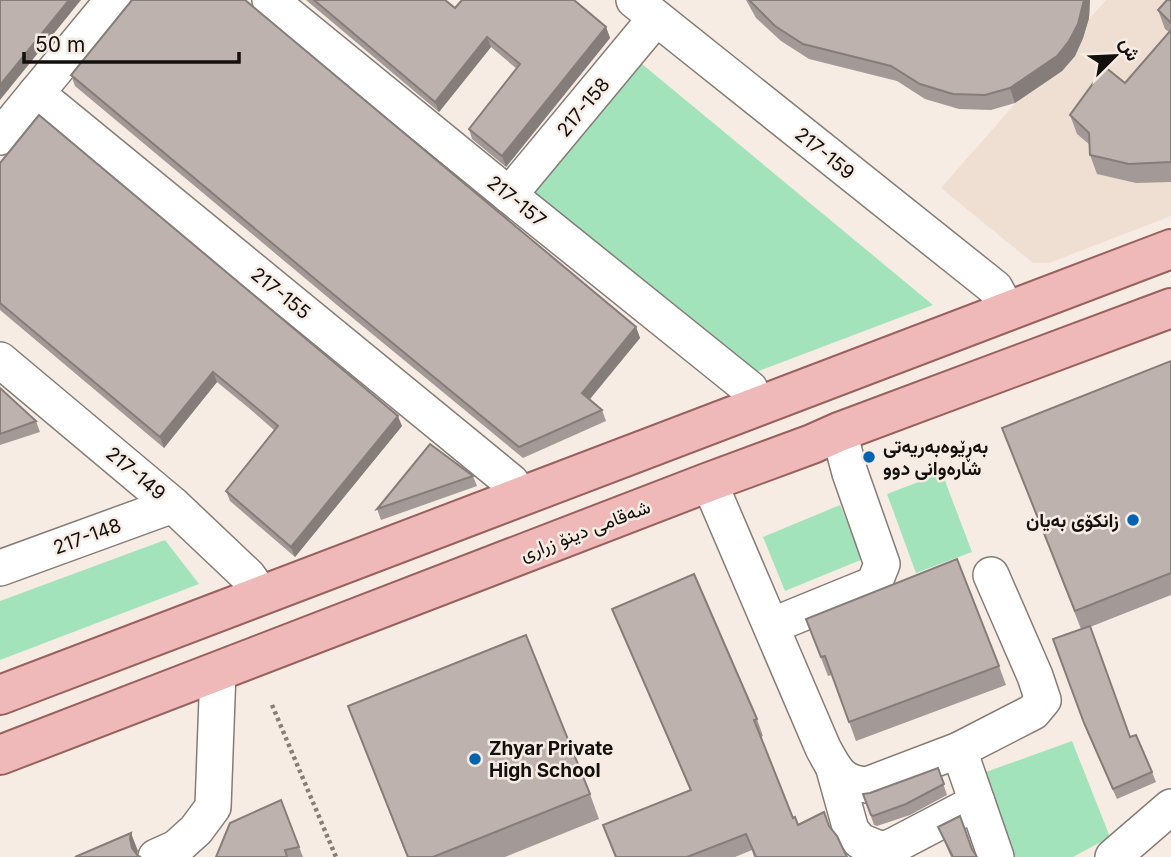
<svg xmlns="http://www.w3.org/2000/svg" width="1171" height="857" font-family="Inter,Vazirmatn,sans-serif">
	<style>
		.built { fill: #efded2 }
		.green { fill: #a3e3bb }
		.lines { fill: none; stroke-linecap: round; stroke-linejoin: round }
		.minor-casing { stroke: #857c75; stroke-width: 38 }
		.major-casing { stroke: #99605d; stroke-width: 42 }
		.path { stroke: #867f79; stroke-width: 4.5; stroke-dasharray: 3.5 3.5; stroke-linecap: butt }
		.minor { stroke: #fff; stroke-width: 35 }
		.major { stroke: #eeb9b8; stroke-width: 38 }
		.wall { fill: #a39996 }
		.shaded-wall { fill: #857d7a }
		.building { fill: #beb2ae; stroke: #857d7a; stroke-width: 2 }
		.poi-dot { fill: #0264b1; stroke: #f7ece4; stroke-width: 2.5 }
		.labels { text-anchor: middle; stroke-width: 5; stroke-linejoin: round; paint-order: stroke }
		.street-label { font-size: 19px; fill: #120f0c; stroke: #f7ece4 }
		.poi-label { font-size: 19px; font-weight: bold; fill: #120f0c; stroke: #f7ece4; text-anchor: start }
	</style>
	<rect width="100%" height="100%" fill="#f7ece4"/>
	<path class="built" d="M1106 0H1171V216L1049 263H1033L941 188Z"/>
	<g class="green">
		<path d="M642 64 933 305 756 372 534 192Z"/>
		<path d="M942 473 972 552 916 573 887 494Z"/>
		<path d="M840 505 863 559 785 591 763 537Z"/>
		<path d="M165 540 199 584 0 660V601Z"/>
		<path d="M1072 741 1110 837 1073 857H1015L983 773Z"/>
	</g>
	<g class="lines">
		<defs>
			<g id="minor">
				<path d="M270 0 509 195 750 389 758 407"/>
				<path d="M634 0 995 288 1008 312"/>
				<path d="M36 93 511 482 521 496"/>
				<path d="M0 137 113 0"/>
				<path d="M509 195 656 18"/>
				<path d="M0 360 173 505 248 576 262 596"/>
				<path d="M709 482 823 748C835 770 840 783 867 785L959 750 1033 712 1043 700 1035 676 991 575"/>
				<path d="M0 568 173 505"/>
				<path d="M771 626 874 584 882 564 850 473 839 432"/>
				<path d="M959 750 996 857"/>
				<path d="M834 769 851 830 860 841 877 848 886 849 895 845 977 802"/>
				<path d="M156 857 176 848 196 830 213 807 218 671"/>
				<path d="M1113 857 1171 807"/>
			</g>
			<g id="major">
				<path d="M0 695 1171 249"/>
				<path d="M0 755 709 482 812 444 839 432 1171 308"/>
			</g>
		</defs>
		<use href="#minor" class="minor-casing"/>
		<use href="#major" class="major-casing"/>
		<path class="path" d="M272 705 336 857"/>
		<use href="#minor" class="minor"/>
		<use href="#major" class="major"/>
	</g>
	<g class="wall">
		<path d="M306 0H445L455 8 606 27 610 38 506 167 472 139 469 129 517 69 491 47 439 112Z"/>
		<path d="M746 0H1090L1089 18 1083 38 1075 56 1062 71 1015 103 991 110 959 109 925 99 897 81 809 59 781 41 756 18Z"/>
		<path d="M1171 0V182L1136 183 1097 174 1090 155V145L1077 134 1070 115 1125 83 1169 32 1165 29 1158 10Z"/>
		<path d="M71 75 636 327 640 338 589 399 602 410 606 421 523 458 337 305 75 86Z"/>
		<path d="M0 163 402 426 295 557 230 501 226 491 274 430 250 409 217 382 164 448 0 310Z"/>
		<path d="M1171 361V595L1090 627 1130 737 1152 772 1156 782 1117 799 1088 734 1053 639 1081 629 1002 428Z"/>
		<path d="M0 388 36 421 40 432 0 445Z"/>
		<path d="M473 476 477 486 381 520 377 509Z"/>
		<path d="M612 609 757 719 763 736 761 737 793 818 798 825 847 857H754L752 850 735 857H615L603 825 690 790 619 625Z"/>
		<path d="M806 619 999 666 1006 685 856 741 832 675 828 676Z"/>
		<path d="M348 706 590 794 599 819 505 857H407Z"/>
		<path d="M938 768 947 795 910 815 877 826 874 825 863 794 870 793Z"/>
		<path d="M281 800 303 857H216Z"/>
		<path d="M938 827 972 850 977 857H951Z"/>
	</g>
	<g class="shaded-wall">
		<path d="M69 0H81L0 100V85Z"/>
		<path d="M1084 0H1090L1089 18 1083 38 1075 56 1062 71 1015 103 1010 88Z"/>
		<path d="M606 27 610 38 506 167 502 156Z"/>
		<path d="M487 37 491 47 439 112 435 102Z"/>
		<path d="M636 327 640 338 586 404 582 393Z"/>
		<path d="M213 372 217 382 164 448 160 437Z"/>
		<path d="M398 416 402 426 295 557 291 547Z"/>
		<path d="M131 833 138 851 136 856 132 848 130 838Z"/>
	</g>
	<g class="building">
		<path d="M0 0H69L0 85Z"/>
		<path d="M132 0H245L636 327 582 393 602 410 519 447 333 294 71 75Z"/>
		<path d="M314 0H445L455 8 462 0H574L606 27 502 156 469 129 520 64 487 37 435 102Z"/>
		<path d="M749 0H1084L1078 24 1069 41 1057 56 1010 88 985 95 953 94 920 84 891 66 803 44 775 26Z"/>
		<path d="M1167 0H1171V23L1158 10Z"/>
		<path d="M1171 30V162L1129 164 1090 155 1089 133 1070 115 1105 67 1125 83Z"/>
		<path d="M39 115 398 416 291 547 226 491 278 426 246 399 213 372 160 437 0 303V163Z"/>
		<path d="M1171 361V573L1075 611 1002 428Z"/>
		<path d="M0 388 36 421 0 434Z"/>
		<path d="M430 444 473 476 377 509Z"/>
		<path d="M957 559 999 666 849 722 825 656 821 657 806 619Z"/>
		<path d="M694 574 757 719 754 720 793 818 795 817 798 825 824 812 829 826 837 836 847 857H756L746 834 687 857H616L603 825 691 790 612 609Z"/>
		<path d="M1090 626 1130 737 1136 735 1152 772 1113 789 1084 723 1053 639Z"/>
		<path d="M526 635 590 794 433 857H408L348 706Z"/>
		<path d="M938 768 944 784 906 804 873 816 871 815 863 794 870 793Z"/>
		<path d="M281 800 299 847 285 850 287 857H216L230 823Z"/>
		<path d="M960 816 972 849 977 857H953L938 827Z"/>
		<path d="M131 833 130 838 132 848 138 856 141 857H75Z"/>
	</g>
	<g class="poi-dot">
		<circle cx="869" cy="457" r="7"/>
		<circle cx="1133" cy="520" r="7"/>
		<circle cx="475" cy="759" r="7"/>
	</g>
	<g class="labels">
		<g class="street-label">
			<text transform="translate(583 107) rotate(-50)" y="7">217-158</text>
			<text transform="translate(825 153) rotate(39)" y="7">217-159</text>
			<text transform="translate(517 201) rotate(39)" y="7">217-157</text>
			<text transform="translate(281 293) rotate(39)" y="7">217-155</text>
			<text transform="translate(136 473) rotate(40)" y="7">217-149</text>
			<text transform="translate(585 530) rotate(-21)" y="7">شەقامی دینۆ زراری</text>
			<text transform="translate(87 536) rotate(-20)" y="7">217-148</text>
		</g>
		<g class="poi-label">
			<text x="883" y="453">بەڕێوەبەریەتی<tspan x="883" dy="22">شارەوانی دوو</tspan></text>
			<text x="1119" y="527" text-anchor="end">زانکۆی بەیان</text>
			<text x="489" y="755">Zhyar Private<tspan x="489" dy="22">High School</tspan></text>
		</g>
	</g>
	<g transform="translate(1115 56) rotate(66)" stroke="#f7ece4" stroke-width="5" paint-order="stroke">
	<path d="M0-5L12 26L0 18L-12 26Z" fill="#120f0c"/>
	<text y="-10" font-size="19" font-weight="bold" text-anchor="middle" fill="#120f0c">ش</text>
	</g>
	<path d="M24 52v10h215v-10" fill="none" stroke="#120f0c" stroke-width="3.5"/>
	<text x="35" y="52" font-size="21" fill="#120f0c" stroke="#f7ece4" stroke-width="5" paint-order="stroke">50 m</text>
</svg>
